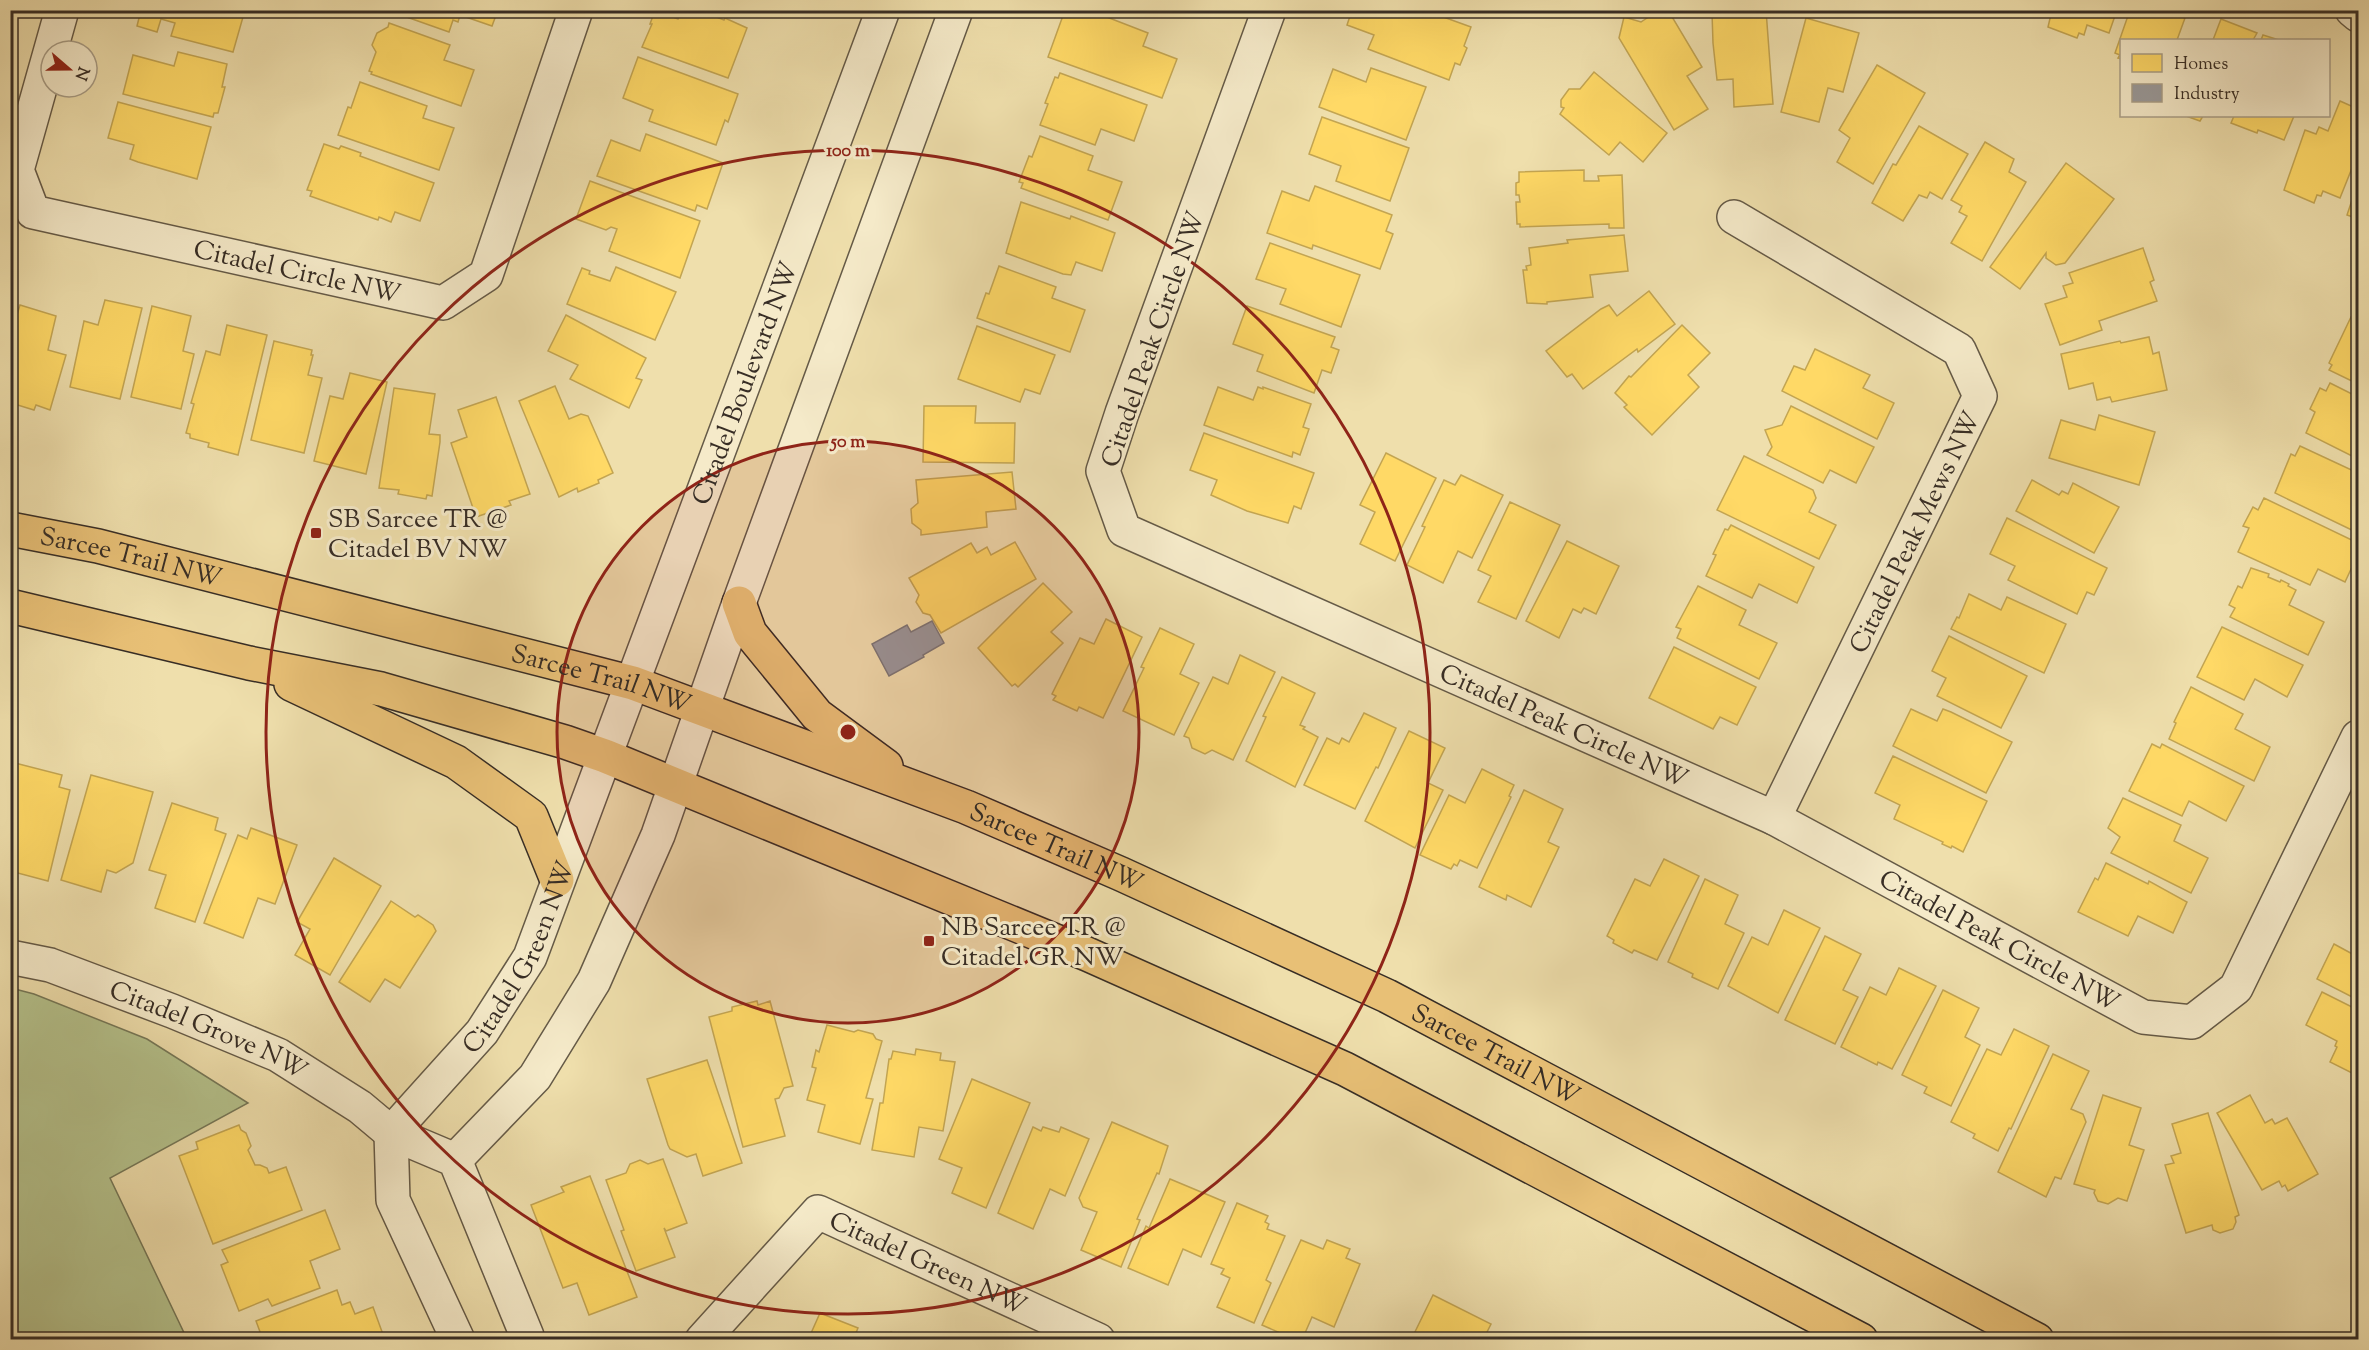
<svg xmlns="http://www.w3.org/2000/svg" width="2369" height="1350" font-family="'Sorts Mill Goudy',serif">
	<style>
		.green { fill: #b5c28c; stroke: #767858; stroke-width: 1.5 }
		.homes { fill: #ffd966; stroke: #c3a552; stroke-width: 1.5 }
		.industry { fill: #999; stroke: #7c7976; stroke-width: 1.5 }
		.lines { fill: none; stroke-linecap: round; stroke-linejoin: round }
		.minor-casing { stroke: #655a47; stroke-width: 36 }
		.major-casing { stroke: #372d25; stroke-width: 36 }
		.minor { stroke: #f5eac9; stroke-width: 33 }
		.major { stroke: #e8c076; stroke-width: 33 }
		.ring { fill: none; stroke: #8f2418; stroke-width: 3 }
		.poi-dot { fill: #8f2418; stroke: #f5eac9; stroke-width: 2 }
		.labels { text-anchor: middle; stroke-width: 6; stroke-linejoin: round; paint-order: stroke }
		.street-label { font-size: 26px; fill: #372d25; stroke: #f5eac9 }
		.poi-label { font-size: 26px; fill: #372d25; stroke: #f5eac9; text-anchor: start }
		.centre { fill: #8f2418; stroke: #f5eac9; stroke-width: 3 }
		.ring-label { font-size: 18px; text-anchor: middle; font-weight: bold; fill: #8f2418; stroke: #f5eac9; stroke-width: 6; stroke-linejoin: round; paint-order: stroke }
	</style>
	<rect width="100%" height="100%" fill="#efdfac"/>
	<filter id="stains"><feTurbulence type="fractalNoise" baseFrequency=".00333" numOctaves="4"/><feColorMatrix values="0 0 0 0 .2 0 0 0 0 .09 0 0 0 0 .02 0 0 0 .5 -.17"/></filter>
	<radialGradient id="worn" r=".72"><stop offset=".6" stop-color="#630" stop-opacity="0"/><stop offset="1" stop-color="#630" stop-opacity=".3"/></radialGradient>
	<path class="green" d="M11 988 34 994 147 1039 248 1103 110 1178 187 1339H11Z"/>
	<g class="homes">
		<path d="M141 10H245L233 52 171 36 175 23 161 19 157 32 137 26Z"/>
		<path d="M399 10H498L492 26 460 15 458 22 453 20 449 32 398 14Z"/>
		<path d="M655 10 678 19 681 10H699L724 20 725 18 747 28 728 78 642 47 652 24H650Z"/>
		<path d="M745 10H760L758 15Z"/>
		<path d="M1065 10H1086L1099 14 1148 33 1143 46 1177 59 1162 98 1048 57Z"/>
		<path d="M1352 10H1424L1471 27 1464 46 1467 48 1460 65 1455 63 1449 80 1368 49 1374 35 1347 25Z"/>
		<path d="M1659 10H1668L1702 67 1687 76 1708 109 1674 130 1619 38 1624 17 1641 22Z"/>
		<path d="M1714 10H1766L1773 104 1734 107 1733 79 1717 80 1713 43 1712 13Z"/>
		<path d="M2052 10H2117L2109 33 2087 25 2084 35 2079 33 2077 38 2048 27Z"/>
		<path d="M2130 10H2172L2171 13 2185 18 2177 40H2122V59L2118 58 2120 55 2115 53Z"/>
		<path d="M1806 18 1859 33 1843 92 1828 88 1819 122 1781 112Z"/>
		<path d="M2221 19 2257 33 2253 40H2213Z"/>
		<path d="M389 23 450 45 444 60 474 70 461 106 371 74 372 72 369 71 376 52 372 45 377 33 388 27Z"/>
		<path d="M2263 35 2279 40H2261Z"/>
		<path d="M178 52 227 64 222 87H225L218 113H214L213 117 123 94 133 55 174 66Z"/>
		<path d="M638 57 738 94 728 122 725 120 716 145 649 121 653 110 623 98Z"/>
		<path d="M1877 65 1925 93 1873 184 1837 162 1850 138 1839 130Z"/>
		<path d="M1371 68 1426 87 1406 140 1319 107 1333 69 1366 82Z"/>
		<path d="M1594 72 1667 133 1643 162 1620 142 1609 155 1560 114 1564 108 1561 107V100L1569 89H1580Z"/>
		<path d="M1060 73 1147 105 1134 141 1101 129 1095 145 1040 125 1048 104 1045 103 1055 77 1058 78Z"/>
		<path d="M360 82 427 106 423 118 454 128 439 170 338 135 348 107 351 108Z"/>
		<path d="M2340 101 2358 109V153L2340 198 2323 191 2321 196 2317 195 2314 203 2284 190 2305 130 2316 134 2319 127 2328 131Z"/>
		<path d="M118 102 211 127 197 179 138 162 130 159 134 145 108 138Z"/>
		<path d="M2186 116H2203L2200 121Z"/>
		<path d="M2234 116H2294L2284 140 2258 130 2257 133 2231 123Z"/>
		<path d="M1322 117 1409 148 1390 201 1336 181 1341 166 1309 154Z"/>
		<path d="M1919 126 1968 154 1942 199 1930 192 1927 198 1919 195 1903 221 1872 203 1893 164 1896 165Z"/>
		<path d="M646 134 723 163 707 209 697 205 695 211 597 176 611 140 640 151Z"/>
		<path d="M1040 136 1093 156 1088 170 1122 182 1108 220 1021 188 1023 183 1019 182 1029 156 1032 157Z"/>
		<path d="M1985 142 2014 159 2009 172 2026 182 1982 261 1951 243 1967 216 1959 212 1962 206 1951 200Z"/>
		<path d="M324 144 339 149 341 146 361 153 360 156 434 183 420 221 395 212 391 222 379 217 378 220 310 196 312 191 307 190Z"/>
		<path d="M2066 163 2114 199 2065 263 2056 265 2046 258V253L2020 289 1990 267Z"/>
		<path d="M1584 170V181H1599L1598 176 1622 175 1624 228H1609V224L1520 227V224H1517L1516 202H1520L1519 195H1516V183L1519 182V172Z"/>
		<path d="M590 181 700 221 680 278 609 251 617 229 611 227 606 230 576 219Z"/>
		<path d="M2358 182V222L2352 220 2353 217 2347 215Z"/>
		<path d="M1315 186 1392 215 1386 231 1393 234 1380 269 1313 245 1312 249 1267 233 1282 191 1309 201Z"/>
		<path d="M1021 202 1070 219 1071 216 1115 233 1102 271 1076 262 1071 275 1063 274 1006 253Z"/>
		<path d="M1624 235 1628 271 1590 275 1593 297 1547 302V304L1527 303 1523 270H1527L1526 266 1531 265 1529 248 1568 243 1567 240Z"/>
		<path d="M1270 243 1360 275 1341 327 1280 304 1286 289 1256 279Z"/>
		<path d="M2143 248 2154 280 2150 282 2157 301 2099 321 2102 330 2060 345 2045 304 2067 297 2063 286 2073 283 2069 273Z"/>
		<path d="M999 266 1056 287 1052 298 1085 310 1070 352 977 318 986 293 989 294Z"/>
		<path d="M616 267 676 292 655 340 567 304 582 268 590 271 589 274 610 281Z"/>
		<path d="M1649 291 1675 324 1638 352 1637 349 1583 389 1572 374 1567 377 1546 351 1601 309 1609 305 1617 316Z"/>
		<path d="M105 300 142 308 120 399 70 387 84 321 98 325Z"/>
		<path d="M20 305 56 316 48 350 66 355 50 410 36 405 34 410 11 403 10 338Z"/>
		<path d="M152 306 191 316 183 351 194 354 181 409 131 397Z"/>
		<path d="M1247 306 1335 337 1331 347 1339 350 1331 373 1322 370 1314 393 1257 371 1263 355 1233 344Z"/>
		<path d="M566 315 646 358 636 378 642 380 629 408 570 379 578 365 548 351Z"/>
		<path d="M2351 317 2358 321V384L2329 370 2332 365 2329 363Z"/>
		<path d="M227 325 267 335 238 455 208 447 209 443 190 438V434L186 433 194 404 191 403 206 351 220 355Z"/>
		<path d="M1682 325 1710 353 1688 375 1699 387 1652 435 1624 407 1627 405 1615 393 1629 376 1631 377Z"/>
		<path d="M977 326 1055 355 1040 394 1025 389 1020 402 958 379Z"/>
		<path d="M2149 337 2153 354 2159 352 2167 390 2112 402 2110 397 2097 400 2093 383 2069 389 2061 354 2120 341 2121 343Z"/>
		<path d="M274 341 312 350 311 355H313L308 375 322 378 304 453 251 440Z"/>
		<path d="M1815 349 1870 375 1863 388 1894 403 1877 439 1782 391 1794 366 1805 370Z"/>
		<path d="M350 373 387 382 366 474 314 461 330 396 343 399Z"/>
		<path d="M2330 383 2358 397V459L2306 433 2315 412 2310 409 2320 388 2326 391Z"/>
		<path d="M555 386 569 419 581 414 588 416 613 473 598 480 599 483 578 492 577 488 559 497 519 401Z"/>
		<path d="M1218 387 1253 400 1258 387 1263 389V387L1311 404 1303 427 1309 429 1300 455 1293 452 1292 457 1204 425Z"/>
		<path d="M394 388 435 394 429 434 440 435V442L432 496 427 495 426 499 398 494 399 490 379 488Z"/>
		<path d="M496 397 530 494 509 501 511 505 476 517 451 443 467 437 458 410Z"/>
		<path d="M924 406H976L975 423H1015L1014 463 923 462Z"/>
		<path d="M1791 406 1874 447 1856 483 1830 470 1823 483 1767 455 1772 447 1765 430 1782 425Z"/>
		<path d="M2099 415 2155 432 2139 485 2049 458 2061 420 2095 430Z"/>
		<path d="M1204 433 1314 473 1301 509 1294 506 1288 523 1247 511 1211 495 1217 480 1190 470Z"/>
		<path d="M2300 446 2358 473V533L2275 493 2291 454 2295 456Z"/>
		<path d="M1386 453 1436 478 1395 561 1360 544 1375 512 1360 505Z"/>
		<path d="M1744 456 1813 490 1816 498 1809 512 1836 525 1819 559 1717 510Z"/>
		<path d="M1012 472 1016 509 986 512 987 527 921 535V530L912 523 911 509 918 503 916 480Z"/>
		<path d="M1461 475 1503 495 1472 558 1458 551 1443 583 1407 565 1425 527 1422 526 1444 480 1455 485Z"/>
		<path d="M2032 480 2059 495 2062 491 2068 494 2073 483 2119 507 2094 553 2016 511Z"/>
		<path d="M2264 498 2358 543V554L2345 582 2318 569 2310 585 2238 552 2249 528 2243 526 2253 507 2258 510Z"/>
		<path d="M1510 502 1560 525 1516 619 1478 602 1491 576 1478 570Z"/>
		<path d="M2007 518 2107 568 2094 595 2087 592 2077 614 2008 580 2015 566 1990 554Z"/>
		<path d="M1731 525 1814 567 1797 603 1759 584 1752 598 1706 576 1716 555 1713 554 1725 529 1728 530Z"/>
		<path d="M1567 541 1619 566 1596 614 1584 608 1581 613 1573 609 1559 638 1526 621Z"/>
		<path d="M1015 542 1036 579 941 633 930 615 923 613 916 602 919 595 909 578 971 543 977 553 987 547 991 555Z"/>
		<path d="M2251 568 2269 574 2268 577 2280 582 2281 580 2289 584 2288 586 2296 590 2289 605 2324 622 2308 655 2230 617 2235 608 2229 605 2238 586 2242 588Z"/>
		<path d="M1043 583 1072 612 1051 632 1063 643 1018 687 1015 684 1012 686 978 648Z"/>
		<path d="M1698 586 1746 610 1739 625 1777 643 1759 679 1677 638 1681 629 1676 627Z"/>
		<path d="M1969 594 2001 610 2007 597 2066 624 2044 673 1951 629 1957 617 1959 618Z"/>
		<path d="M1106 619 1142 637 1103 718 1079 707 1077 711 1053 700 1056 696 1052 694 1080 638 1094 644Z"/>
		<path d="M2222 627 2303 665 2287 697 2255 679 2244 700 2197 677Z"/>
		<path d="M1160 628 1194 644 1180 674 1199 683 1174 735 1123 711 1144 668 1141 667Z"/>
		<path d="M1949 636 2027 676 2001 728 1937 696 1946 678 1932 671Z"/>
		<path d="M1674 647 1756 687 1737 725 1720 717 1713 729 1649 698Z"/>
		<path d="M1240 655 1275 672 1233 760 1212 750 1205 754 1192 748 1189 738 1184 736 1213 677 1228 684Z"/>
		<path d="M1282 677 1315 693 1300 725 1305 727 1303 729 1318 737 1295 787 1246 761 1266 717 1263 716Z"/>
		<path d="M2191 687 2243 714 2235 729 2270 747 2254 781 2169 739 2176 723 2174 722Z"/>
		<path d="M1911 709 1937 721 1943 709 1951 712 2012 742 1986 793 1893 746Z"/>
		<path d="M1364 713 1396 728 1378 768 1376 767 1355 809 1304 785 1327 738 1339 744 1342 738 1349 742Z"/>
		<path d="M1409 731 1445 748 1428 783 1443 790 1415 848 1365 821Z"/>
		<path d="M2152 744 2160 748 2162 744 2244 786 2226 821 2189 801 2182 816 2129 791Z"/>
		<path d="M1893 756 1987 801 1963 852 1952 846 1951 848 1942 844 1943 842 1894 819 1900 805 1875 793Z"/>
		<path d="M15 763 62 775 59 787 70 790 48 881 10 871V775Z"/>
		<path d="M1482 769 1514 785 1509 796 1511 797 1477 868 1460 860 1457 866 1454 864 1451 869 1420 855 1449 795 1465 803Z"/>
		<path d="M91 775 153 792 133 863 116 873 107 870 101 892 61 880Z"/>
		<path d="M1524 790 1563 809 1548 842 1559 847 1531 907 1507 895 1506 900 1479 887Z"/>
		<path d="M2123 798 2181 825 2174 841 2208 858 2191 893 2111 853 2120 837 2108 828Z"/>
		<path d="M172 803 218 818 215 830 226 834 195 922 155 908 166 875 149 870Z"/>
		<path d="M251 828 297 845 275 904 258 898 243 938 204 923 238 835 247 839Z"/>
		<path d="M334 858 381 886 330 975 295 955 310 929 297 922Z"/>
		<path d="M1664 859 1699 876 1657 960 1634 950 1632 953 1613 943 1614 940 1607 936 1635 879 1650 886Z"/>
		<path d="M2106 863 2148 884 2149 881 2187 902 2173 933 2138 916 2128 936 2078 912 2095 878 2098 880Z"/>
		<path d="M1705 879 1738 895 1725 924 1744 933 1718 989 1692 977 1693 974 1668 962Z"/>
		<path d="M2358 896V911L2353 908Z"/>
		<path d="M391 901 415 917 418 915 433 925 436 931 400 988 385 979 370 1002 339 982Z"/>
		<path d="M1784 910 1820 928 1778 1013 1728 986 1752 937 1768 945Z"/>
		<path d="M1825 936 1861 954 1843 990 1858 997 1835 1044 1785 1020Z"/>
		<path d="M2334 944 2358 957V1000L2317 979Z"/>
		<path d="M1899 968 1936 986 1892 1069 1878 1062 1877 1065 1841 1047 1870 987 1886 995Z"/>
		<path d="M1943 990 1979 1008 1965 1037 1980 1045 1951 1106 1924 1093 1927 1087 1902 1075Z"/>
		<path d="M2322 992 2358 1010V1076L2330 1062 2337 1047 2335 1046 2337 1041 2306 1025Z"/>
		<path d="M757 1001 758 1005 770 1001 793 1086 784 1088 779 1098 775 1099 785 1136 743 1147 709 1017 732 1011V1007Z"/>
		<path d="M827 1025 854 1032 858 1030 873 1034 876 1039 882 1041 866 1098 873 1099 860 1144 818 1132 825 1105 807 1100 816 1068 812 1067 816 1050 819 1052Z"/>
		<path d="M2014 1029 2049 1046 2011 1129 2009 1128 1998 1151 1973 1138 1975 1134 1951 1122 1987 1049 2001 1055Z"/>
		<path d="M916 1049 941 1053 940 1060 955 1062 943 1131 919 1127 914 1157 872 1150 880 1103H883L889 1059H891L893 1051 915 1055Z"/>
		<path d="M2053 1054 2089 1071 2071 1109 2083 1114 2086 1122 2061 1179 2055 1177 2046 1197 1998 1172Z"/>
		<path d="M707 1060 742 1163 703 1176 696 1154 687 1157 670 1149 668 1145 647 1079Z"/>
		<path d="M972 1079 1030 1103 986 1208 952 1193 962 1168 939 1159Z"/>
		<path d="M2103 1095 2141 1108 2129 1145 2144 1150 2127 1201 2118 1198 2108 1204 2098 1201 2094 1193 2095 1190 2074 1184Z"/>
		<path d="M2250 1095 2265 1123 2272 1119 2275 1124 2287 1118 2318 1174 2288 1191 2285 1185 2282 1187 2279 1181 2262 1190 2217 1113Z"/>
		<path d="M2208 1113 2239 1215 2235 1217 2236 1222 2233 1229 2220 1233 2213 1230 2212 1225 2186 1233 2165 1165 2174 1163 2171 1156 2181 1153 2172 1124Z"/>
		<path d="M1112 1122 1168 1146 1159 1174 1157 1173 1137 1219 1140 1220 1121 1267 1081 1250 1097 1212 1083 1207 1079 1198Z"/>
		<path d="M239 1125 241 1130 246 1133 251 1146 248 1150 255 1165H260L267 1168 269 1173 286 1167 302 1210 213 1244 179 1156 198 1149 196 1142Z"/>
		<path d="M1033 1127 1041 1131 1043 1127 1059 1132 1061 1127 1089 1139 1065 1196 1050 1189 1033 1229 998 1213Z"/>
		<path d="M663 1159 687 1223 666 1231 664 1228 675 1257 636 1271 621 1231 624 1230 606 1180 626 1173 630 1164 640 1160 648 1164Z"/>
		<path d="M590 1176 637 1297 589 1315 577 1283 563 1288 531 1205 564 1192 561 1187Z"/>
		<path d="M1170 1179 1225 1202 1201 1257 1183 1249 1168 1285 1128 1268 1146 1226 1149 1228Z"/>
		<path d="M1237 1203 1268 1216 1265 1222 1269 1224 1267 1229 1285 1236 1266 1280 1271 1283 1254 1323 1217 1307 1230 1278 1221 1274 1224 1269 1211 1264Z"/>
		<path d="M325 1210 340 1249 310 1261 320 1288 272 1306 268 1299 239 1311 221 1265 228 1262 222 1250Z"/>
		<path d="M1301 1240 1323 1249 1327 1240 1350 1249 1346 1258 1360 1264 1334 1327 1312 1317 1302 1340H1296L1262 1325Z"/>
		<path d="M337 1290 342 1305 350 1302 355 1314 373 1307 385 1340H263L256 1321Z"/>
		<path d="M1433 1295 1491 1324 1483 1340H1411Z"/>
		<path d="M820 1313 858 1328 853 1340H808Z"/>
		<path d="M891 1332 909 1340H888Z"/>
	</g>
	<path class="industry" d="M932 621 944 643 923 655 924 657 889 676 872 644 907 625 911 632Z"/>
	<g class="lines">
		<defs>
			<g id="minor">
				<path id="s1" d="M62 10 17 170 33 212 443 303 486 275 576 10"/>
				<path id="s2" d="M1269 10 1122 413 1103 471 1124 530 1774 818 2143 1017 2192 1022 2236 988 2358 737"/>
				<path d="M2352 10 2358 15"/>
				<path d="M1734 217 1959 350 1980 396 1774 818"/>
				<path id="s3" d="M10 957 50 965 172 1011 278 1055 360 1107 391 1133 455 1160 527 1336 526 1340"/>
				<path d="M455 1160 535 1077 594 981 658 835 739 603 956 10"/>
				<path id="s4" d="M458 1340 393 1200 391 1133 482 1032 530 957 883 10"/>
				<path id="s5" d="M702 1340 818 1212 1098 1340"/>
			</g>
			<g id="major">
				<path id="s6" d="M10 529 98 546 633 683 966 807 1121 874 1387 996 2037 1340"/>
				<path d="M739 603 750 633 817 715 886 766"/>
				<path d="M10 606 249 663 381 689 565 742 605 756 1087 954 1345 1069 1861 1340"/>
				<path d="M291 684 456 762 531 816 557 880"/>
			</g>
		</defs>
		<use href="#minor" class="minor-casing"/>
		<use href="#major" class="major-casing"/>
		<use href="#minor" class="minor"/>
		<use href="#major" class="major"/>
	</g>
	<circle cx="848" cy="732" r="291" fill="#8f2418" fill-opacity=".12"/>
	<g class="ring">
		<circle cx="848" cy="732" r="291"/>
		<circle cx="848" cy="732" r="582"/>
	</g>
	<g class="poi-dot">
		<rect x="310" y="527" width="12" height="12" rx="3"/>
		<rect x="923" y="935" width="12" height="12" rx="3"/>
	</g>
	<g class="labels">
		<g class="street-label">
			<text dy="9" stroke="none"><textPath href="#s1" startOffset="482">Citadel Circle NW</textPath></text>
			<text transform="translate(1152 339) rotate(-71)" y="9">Citadel Peak Circle NW</text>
			<text dy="9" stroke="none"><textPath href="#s4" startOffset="1059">Citadel Boulevard NW</textPath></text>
			<text transform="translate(1914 532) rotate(-64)" y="9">Citadel Peak Mews NW</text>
			<text dy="9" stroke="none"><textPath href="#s6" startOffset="124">Sarcee Trail NW</textPath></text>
			<text dy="9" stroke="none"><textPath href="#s6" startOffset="610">Sarcee Trail NW</textPath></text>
			<text dy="9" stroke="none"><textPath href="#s2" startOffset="1034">Citadel Peak Circle NW</textPath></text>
			<text dy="9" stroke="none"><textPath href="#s6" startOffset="1096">Sarcee Trail NW</textPath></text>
			<text dy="9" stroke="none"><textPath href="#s2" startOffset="1520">Citadel Peak Circle NW</textPath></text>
			<text dy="9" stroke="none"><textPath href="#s4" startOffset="441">Citadel Green NW</textPath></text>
			<text dy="9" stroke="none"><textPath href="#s3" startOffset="212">Citadel Grove NW</textPath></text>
			<text dy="9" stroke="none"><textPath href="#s6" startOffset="1582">Sarcee Trail NW</textPath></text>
			<text dy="9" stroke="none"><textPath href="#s5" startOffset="294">Citadel Green NW</textPath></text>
		</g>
		<g class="poi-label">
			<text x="328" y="527">SB Sarcee TR @<tspan x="328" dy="30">Citadel BV NW</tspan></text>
			<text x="941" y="935">NB Sarcee TR @<tspan x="941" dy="30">Citadel GR NW</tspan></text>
		</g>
	</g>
	<circle cx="848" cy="732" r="9" class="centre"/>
	<g class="ring-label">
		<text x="848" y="156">100 m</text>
		<text x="848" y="447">50 m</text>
	</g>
	<rect width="2369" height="1350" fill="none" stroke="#efdfac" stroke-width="36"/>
	<rect x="12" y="12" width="2345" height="1326" fill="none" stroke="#372d25" stroke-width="3"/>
	<rect x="18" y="18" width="2333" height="1314" fill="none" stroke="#372d25" stroke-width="1.5"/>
	<rect x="2120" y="39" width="210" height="78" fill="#f5eac9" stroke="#a99e87" stroke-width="1.5"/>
	<rect x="2132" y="54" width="30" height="18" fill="#ffd966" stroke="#a99e87" stroke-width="1.5"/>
	<text x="2174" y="69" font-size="18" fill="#372d25">Homes</text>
	<rect x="2132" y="84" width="30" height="18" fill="#999999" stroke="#a99e87" stroke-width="1.5"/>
	<text x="2174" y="99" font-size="18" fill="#372d25">Industry</text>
	<g transform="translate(69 69) rotate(110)"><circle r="28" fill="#f5eac9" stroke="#a99e87" stroke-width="1.5"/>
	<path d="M0-4.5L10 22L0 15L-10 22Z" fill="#8f2418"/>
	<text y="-9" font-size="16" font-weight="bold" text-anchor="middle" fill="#372d25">N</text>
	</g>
	<rect width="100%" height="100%" filter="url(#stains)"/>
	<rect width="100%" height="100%" fill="url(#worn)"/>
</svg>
